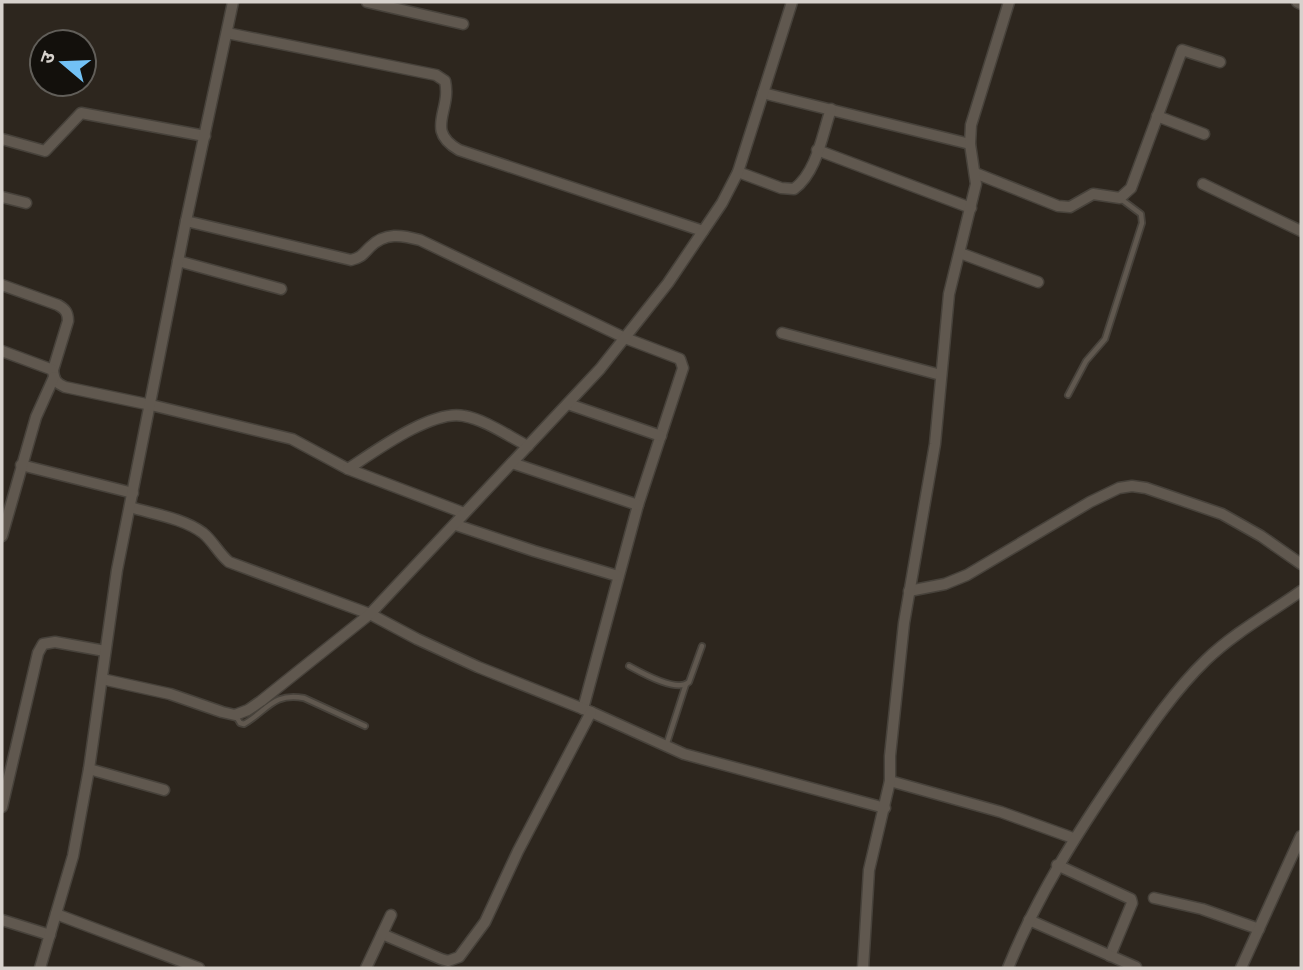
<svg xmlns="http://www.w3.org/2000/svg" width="1303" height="970" font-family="'Nunito Sans','Noto Sans Devanagari',sans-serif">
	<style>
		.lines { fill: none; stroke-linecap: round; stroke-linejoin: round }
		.lane-casing { stroke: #47423b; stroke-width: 8 }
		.street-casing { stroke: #47423b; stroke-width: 13 }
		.lane { stroke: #60584f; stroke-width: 4.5 }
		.street { stroke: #60584f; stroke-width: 10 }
	</style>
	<rect width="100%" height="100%" fill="#2d261e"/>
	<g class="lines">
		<defs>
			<g id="lane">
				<path d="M1068 395 1086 361 1105 339 1142 223 1141 214 1121 199"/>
				<path d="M629 666C642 673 677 693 689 682L702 646"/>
				<path d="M236 716 240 723 244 724C267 711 273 692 304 698L365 726"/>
				<path d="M666 746 686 684"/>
			</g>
			<g id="street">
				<path d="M367 2 463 24"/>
				<path d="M1297 2 1301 4"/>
				<path d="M227 33 436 75 445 81C452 111 424 130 459 150L703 231"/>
				<path d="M763 93 970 144"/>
				<path d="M1157 116 1204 134"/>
				<path d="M2 139 45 151 81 113 205 136"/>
				<path d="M817 150 971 208"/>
				<path d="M738 172 781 188 794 189C817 172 822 135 831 109"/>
				<path d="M975 173 1058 206 1070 207 1093 194 1120 198 1131 188 1182 50 1220 62"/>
				<path d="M1203 184 1301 231"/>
				<path d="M2 197 26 203"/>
				<path d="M186 221 351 260C361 258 363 254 370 247 385 232 402 235 420 240L625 338 680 359 683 368 638 505 583 709"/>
				<path d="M960 253 1038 282"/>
				<path d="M178 261 281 289"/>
				<path d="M2 285 58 305C65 309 68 312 68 321L53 370C54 380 56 383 65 387L151 405 292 439 348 469 464 513"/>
				<path d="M782 333 941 375"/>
				<path d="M2 351 53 370"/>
				<path d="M568 404 661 436"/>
				<path d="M512 463 638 505"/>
				<path d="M21 465 133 493"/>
				<path d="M348 469C374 452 432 409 464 416 486 420 508 436 528 446"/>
				<path d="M130 507C153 514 183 518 203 533 213 541 219 554 229 562L370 614 417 639 478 667 591 712 684 754 885 808"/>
				<path d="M456 525 534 551 618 576"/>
				<path d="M2 536 36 417 54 377"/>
				<path d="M909 591 945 584 967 575 1090 502 1119 488 1132 486 1146 488 1222 514 1261 536 1301 564"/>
				<path d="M102 679 170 694 222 712 235 715 248 710 261 701 370 614 600 369 668 283 722 203 738 172 792 2"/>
				<path d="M89 769 164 790"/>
				<path d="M890 781 1001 812 1073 838"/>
				<path d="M2 807 38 653 43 644 55 642 105 651"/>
				<path d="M1057 865 1131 899 1132 903 1110 956"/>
				<path d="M1154 898 1202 909 1259 929"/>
				<path d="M56 914 199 968"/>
				<path d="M2 920 50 935"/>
				<path d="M1029 920 1136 967"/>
				<path d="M382 934 441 959 448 961 459 957 485 922 518 851 591 712"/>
				<path d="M40 968 73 856 89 769 117 570 186 221 233 2"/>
				<path d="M366 968 391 915"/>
				<path d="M863 968 869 870 890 781V756L904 623 935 444 949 294 976 184 970 144 971 125 1009 2"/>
				<path d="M1008 968C1037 896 1077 833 1121 769 1147 731 1173 692 1206 660 1234 633 1270 613 1301 591"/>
				<path d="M1241 968 1301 836"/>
			</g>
		</defs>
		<use href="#lane" class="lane-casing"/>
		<use href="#street" class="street-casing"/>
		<use href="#lane" class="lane"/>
		<use href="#street" class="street"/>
	</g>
	<rect width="1303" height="970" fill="none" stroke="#d7d2cd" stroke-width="7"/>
	<g transform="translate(63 63) rotate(289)"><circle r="33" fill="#13100c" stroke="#615e59" stroke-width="2"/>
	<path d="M0-5L12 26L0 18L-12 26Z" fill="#72c1f5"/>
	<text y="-10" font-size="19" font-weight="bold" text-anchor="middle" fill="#d7d2cd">उ</text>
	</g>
</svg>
